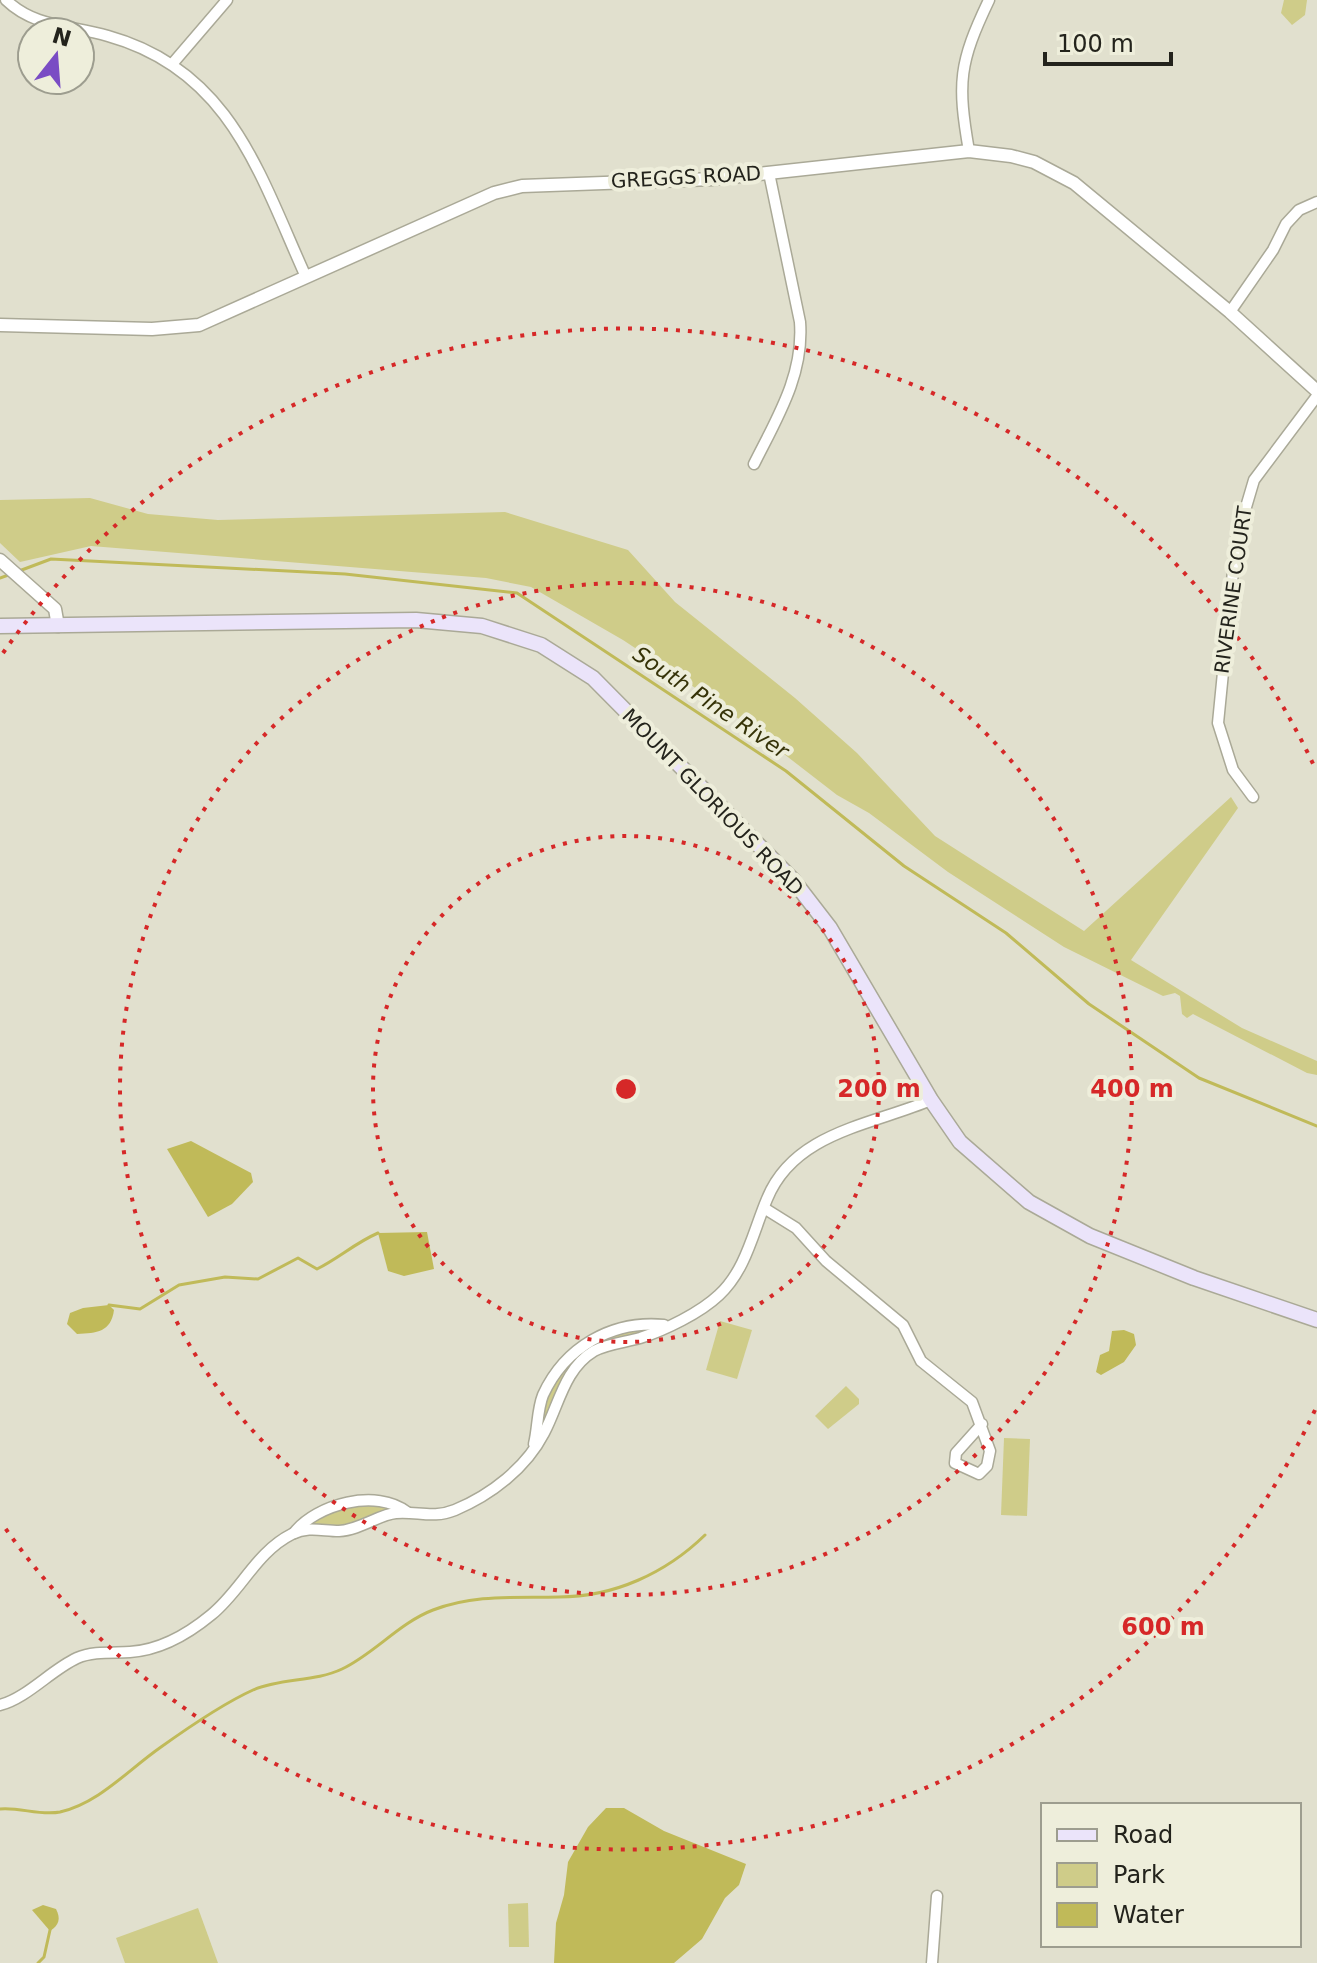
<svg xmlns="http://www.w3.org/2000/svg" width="1317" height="1963" font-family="'DejaVu Sans',sans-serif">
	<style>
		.green { fill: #cfcc89 }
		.water { fill: #c0ba59 }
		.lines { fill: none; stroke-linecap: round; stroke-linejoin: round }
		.stream { stroke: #c0ba59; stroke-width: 3 }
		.minor-casing { stroke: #aaa997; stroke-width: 13 }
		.tertiary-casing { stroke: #aaa997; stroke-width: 15 }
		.secondary-casing { stroke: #aaa997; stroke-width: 17 }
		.minor { stroke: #fff; stroke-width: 10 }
		.tertiary { stroke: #fff; stroke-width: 12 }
		.secondary { stroke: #ebe4fa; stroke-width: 14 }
		.ring { fill: none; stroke: #d62828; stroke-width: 4; stroke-dasharray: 4 8 }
		.labels { text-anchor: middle; stroke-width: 8; stroke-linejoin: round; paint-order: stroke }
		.street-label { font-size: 20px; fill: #23231c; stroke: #eeeedb }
		.water-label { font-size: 22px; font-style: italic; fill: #363308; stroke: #eeeedb }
		.centre { fill: #d62828; stroke: #eeeedb; stroke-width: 4 }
		.ring-label { font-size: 24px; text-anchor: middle; font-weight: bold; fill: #d62828; stroke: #eeeedb; stroke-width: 8; stroke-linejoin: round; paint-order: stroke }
	</style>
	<rect width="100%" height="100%" fill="#e1e0ce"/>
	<g class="green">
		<path d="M1284 0H1307L1305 15 1292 25 1281 13Z"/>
		<path d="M90 498 148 514 218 520 505 512 628 550 675 602 795 698 857 753 935 836 1084 931 1231 797 1238 808 1131 960 1242 1028 1317 1061V1075L1307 1073 1193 1014 1187 1018 1182 1014 1180 996 1175 993 1163 996 1064 947 948 872 869 813 837 795 718 703 623 640 531 587 486 578 91 546 20 562 0 543V500Z"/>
		<path d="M720 1321 752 1330 737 1379 706 1370Z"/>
		<path d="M666 1325 594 1351 577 1367 544 1433 536 1437 541 1402 560 1367 598 1335Z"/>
		<path d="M846 1386 859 1399V1404L828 1429 815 1416Z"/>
		<path d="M1004 1438 1030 1439 1027 1516 1001 1515Z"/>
		<path d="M388 1502 394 1513C369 1525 328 1537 304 1520L341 1504Z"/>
		<path d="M528 1903 529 1947H509L508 1904Z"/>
		<path d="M198 1908 218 1963H125L116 1938Z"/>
	</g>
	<g class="water">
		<path d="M191 1141 251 1173 253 1182 232 1204 208 1217 167 1149Z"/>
		<path d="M427 1232 434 1269 404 1276 388 1271 378 1233Z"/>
		<path d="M109 1305 114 1310C111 1332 97 1333 77 1334L67 1324 70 1313 83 1308Z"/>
		<path d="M1124 1330 1134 1334 1136 1345 1124 1362 1101 1375 1096 1372 1100 1355 1109 1351 1112 1331Z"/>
		<path d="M606 1808H624L664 1831 746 1864 739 1885 725 1898 702 1939 674 1963H554L556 1923 564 1895 568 1862 588 1827Z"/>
		<path d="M43 1905 56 1909C61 1919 59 1925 50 1931L32 1910Z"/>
	</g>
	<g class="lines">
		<g class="stream">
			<path d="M19 571 51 559 345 574 517 593 786 771 904 866 1006 933 1089 1004 1199 1078 1317 1126"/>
			<path d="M0 578 11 574"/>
			<path d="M109 1305 140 1309 179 1285 225 1277 258 1279 298 1258 317 1269C339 1258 355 1243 378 1233"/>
			<path d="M0 1809C20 1807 40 1816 60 1812 99 1803 128 1770 161 1747 189 1727 222 1704 253 1690 280 1678 315 1682 342 1669 374 1654 399 1623 433 1610 475 1594 515 1598 559 1597 614 1597 666 1573 705 1535"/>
			<path d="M38 1963 44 1957 50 1930"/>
		</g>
		<defs>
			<g id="minor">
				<path d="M6 0C35 28 71 25 108 36 230 70 259 173 306 277"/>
				<path d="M173 63 227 0"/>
				<path d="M969 151C957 82 959 63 989 0"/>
				<path d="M1230 312 1273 250 1286 224 1299 210 1317 202"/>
				<path d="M754 464C777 418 804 375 800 322L769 173"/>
				<path d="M1253 797 1233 770 1218 723 1236 541 1254 480 1317 396"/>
				<path d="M764 1208 796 1228 826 1261 903 1325 921 1361 972 1402 990 1451 987 1466 979 1474 955 1463 956 1453 982 1424"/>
				<path d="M534 1444C538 1428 537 1410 543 1395 565 1347 612 1320 664 1325"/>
				<path d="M294 1533C316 1504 377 1488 407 1512"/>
				<path d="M0 1705C27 1698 51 1670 77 1658 93 1651 113 1653 130 1652 161 1650 188 1634 211 1615 241 1591 256 1552 292 1534 309 1526 322 1531 339 1531 360 1530 380 1514 396 1513 417 1511 433 1519 455 1510 491 1495 526 1468 544 1433 559 1405 564 1369 594 1351 606 1344 626 1342 640 1338 665 1330 700 1313 719 1295 746 1270 753 1232 767 1199 794 1132 872 1125 931 1100"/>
				<path d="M932 1963 937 1896"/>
			</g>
			<g id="tertiary">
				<path d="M0 325 152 329 199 325 494 193 522 186 713 179 969 151 1011 156 1034 162 1074 183 1230 312 1317 391"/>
				<path d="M0 560 55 609 58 626"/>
			</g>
			<path id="secondary" d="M0 626 416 620 482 626 541 645 593 678 793 880 830 928 931 1100 960 1142 1029 1202 1090 1236 1194 1278 1317 1320"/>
		</defs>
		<use href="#minor" class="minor-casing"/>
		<use href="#tertiary" class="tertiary-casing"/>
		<use href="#secondary" class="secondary-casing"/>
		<use href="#minor" class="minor"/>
		<use href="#tertiary" class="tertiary"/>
		<use href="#secondary" class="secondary"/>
	</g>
	<g class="ring">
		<circle cx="626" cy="1089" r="253"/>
		<circle cx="626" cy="1089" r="506"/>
		<path d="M1315 1410A760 760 0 0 1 3 1525M3 653A760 760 0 0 1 1315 768"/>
	</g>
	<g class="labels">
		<g class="street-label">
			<text transform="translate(686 177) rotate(-3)" y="7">GREGGS ROAD</text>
			<text transform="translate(1233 590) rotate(-82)" y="7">RIVERINE COURT</text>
			<text transform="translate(713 802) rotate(46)" y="7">MOUNT GLORIOUS ROAD</text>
		</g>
		<g class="water-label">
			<text transform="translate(711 702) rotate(34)" y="8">South Pine River</text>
		</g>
	</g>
	<circle cx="626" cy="1089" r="12" class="centre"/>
	<g class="ring-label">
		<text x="879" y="1097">200 m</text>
		<text x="1132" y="1097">400 m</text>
		<text x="1163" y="1635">600 m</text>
	</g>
	<rect x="1041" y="1803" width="260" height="144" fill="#eeeedb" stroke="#9d9d8f" stroke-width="2"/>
	<rect x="1057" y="1829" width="40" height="12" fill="#ebe4fa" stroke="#9d9d8f" stroke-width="2"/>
	<text x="1113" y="1843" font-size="24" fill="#23231c">Road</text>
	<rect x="1057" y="1863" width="40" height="24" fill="#cfcc89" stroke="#9d9d8f" stroke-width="2"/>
	<text x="1113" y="1883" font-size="24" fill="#23231c">Park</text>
	<rect x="1057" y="1903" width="40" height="24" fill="#c0ba59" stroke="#9d9d8f" stroke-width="2"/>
	<text x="1113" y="1923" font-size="24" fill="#23231c">Water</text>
	<g transform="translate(56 56) rotate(17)"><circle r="38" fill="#eeeedb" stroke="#9d9d8f" stroke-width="2"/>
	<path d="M0-6L14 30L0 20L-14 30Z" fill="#7a4cc4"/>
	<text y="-12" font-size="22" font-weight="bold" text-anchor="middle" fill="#23231c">N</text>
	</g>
	<path d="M1045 52v12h126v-12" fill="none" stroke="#23231c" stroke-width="4"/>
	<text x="1057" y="52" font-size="24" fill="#23231c" stroke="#eeeedb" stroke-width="6" paint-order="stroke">100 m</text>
</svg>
